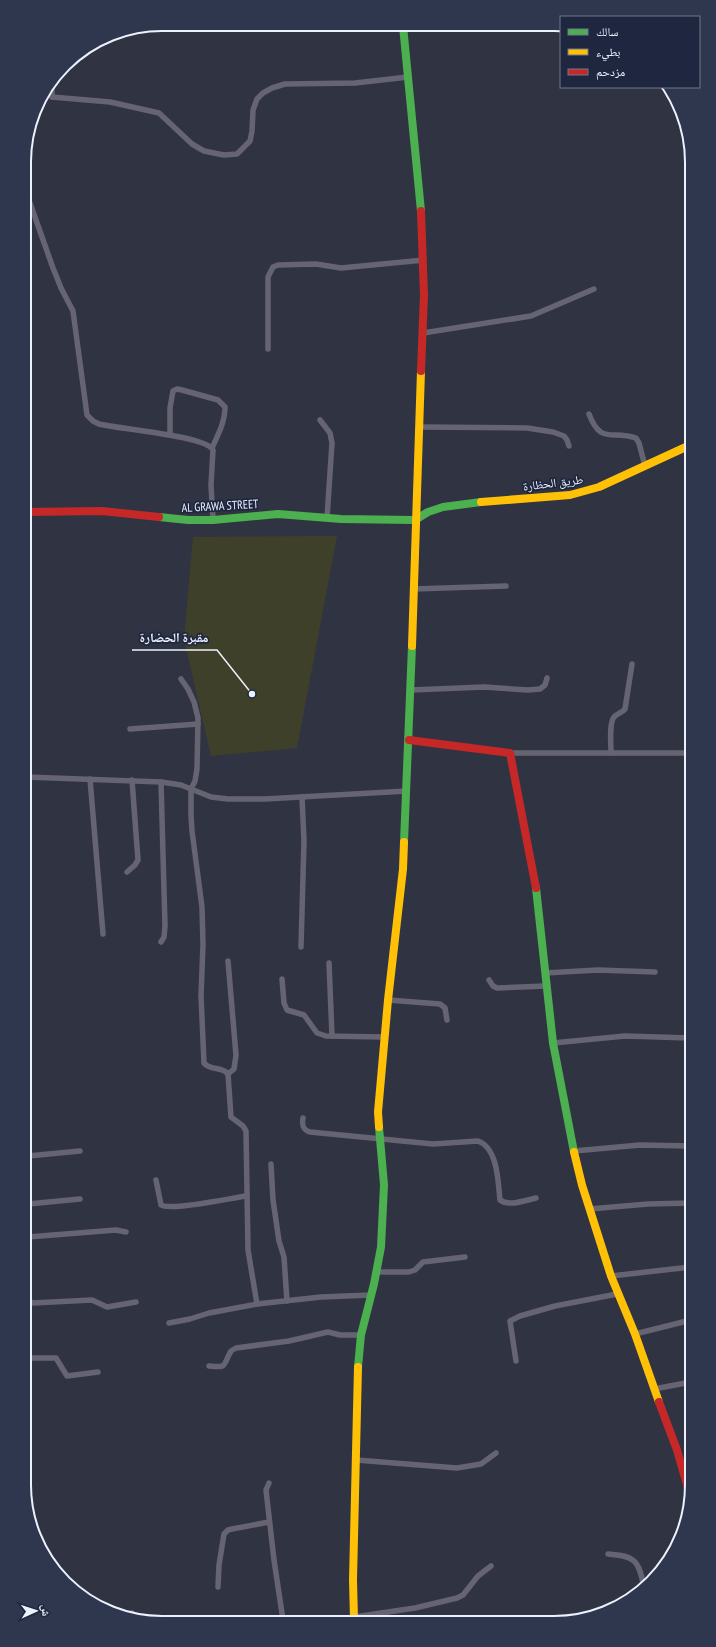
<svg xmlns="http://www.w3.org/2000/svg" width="716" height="1647" font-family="'PT Sans Narrow','Noto Naskh Arabic',sans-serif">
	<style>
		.green { fill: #3e402a }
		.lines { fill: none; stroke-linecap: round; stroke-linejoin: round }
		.street { stroke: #666472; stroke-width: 5.5 }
		.fast { stroke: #4caf50; stroke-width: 8 }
		.slow { stroke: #ffc107; stroke-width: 8 }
		.jam { stroke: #c62828; stroke-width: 8 }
		.labels { text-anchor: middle; stroke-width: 3.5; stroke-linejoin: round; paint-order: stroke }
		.street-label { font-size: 12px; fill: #ecf1fe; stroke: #1e273f }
		.rim { fill: none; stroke: #ecf1fe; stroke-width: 2 }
		.leader { fill: none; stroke: #ecf1fe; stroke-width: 1.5 }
		.callout-dot { fill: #ecf1fe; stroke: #1e273f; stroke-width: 1.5 }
		.callout-label { font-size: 13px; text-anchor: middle; font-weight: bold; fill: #ecf1fe; stroke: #1e273f; stroke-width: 3.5; stroke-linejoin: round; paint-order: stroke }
	</style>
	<rect width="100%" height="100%" fill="#303442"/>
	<path class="green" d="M337 536 297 748 211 756 184 639 193 537Z"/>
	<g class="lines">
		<g class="street">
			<path d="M52 83V97"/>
			<path d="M47 90 52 97 110 102 159 113 192 144 204 151 224 155 237 154 250 141 252 131 253 110 257 99 263 93 272 88 285 84 355 83 408 77"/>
			<path d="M24 186 53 268 61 288 73 311 87 415 93 421 99 424C119 429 207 436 213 450L211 485 213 520"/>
			<path d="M423 333 531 316 594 289"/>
			<path d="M268 349V277L273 267 278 265 316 264 341 268 424 260"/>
			<path d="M589 414C601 445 611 430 636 438L639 443 645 466"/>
			<path d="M320 420 330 433 332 443 327 518"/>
			<path d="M419 427 527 428 553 432 564 436 567 440 569 446"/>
			<path d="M170 435V408L173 391 177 389 182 390 218 400 225 407C225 422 218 435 212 448"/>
			<path d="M413 589 506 586"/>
			<path d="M181 679 188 689 194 702 198 718 197 769 195 781 191 789V815L192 831 202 907 203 944 201 996 204 1063C210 1071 222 1066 228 1074L231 1117 243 1126 246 1131 248 1250 257 1304 321 1297 371 1295"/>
			<path d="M411 690 484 687 528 690 540 689 545 685 547 678"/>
			<path d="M130 729 198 724"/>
			<path d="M510 753H689"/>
			<path d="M611 753C611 744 609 723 614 717 618 713 622 713 625 709L632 664"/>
			<path d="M26 777 161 782 181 785 211 797 228 799H265L407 791"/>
			<path d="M90 779 103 934"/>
			<path d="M127 872 135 865 138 860 132 780"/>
			<path d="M161 942 164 937 165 926 161 782"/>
			<path d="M301 947 304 841 302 797"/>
			<path d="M228 961 236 1055 234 1069 228 1074"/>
			<path d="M329 963 332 1036"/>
			<path d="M545 973 598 970 655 972"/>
			<path d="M282 979 284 1003 287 1010 304 1015 317 1033 326 1036 384 1037"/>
			<path d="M489 980 493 986 497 988 546 986"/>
			<path d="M388 1000 440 1004 445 1008 447 1020"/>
			<path d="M553 1043 625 1036 690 1038"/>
			<path d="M303 1118C302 1124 302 1130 310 1132L433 1144 478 1141C498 1148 498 1182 500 1200 509 1207 526 1200 536 1198"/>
			<path d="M574 1151 640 1145 691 1146"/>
			<path d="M28 1156 80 1151"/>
			<path d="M271 1164 273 1200 279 1241 284 1257 287 1301"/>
			<path d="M156 1180 161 1205C170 1211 232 1198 246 1196"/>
			<path d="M28 1204 80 1199"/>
			<path d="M589 1209 648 1204 691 1203"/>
			<path d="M28 1237 116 1230 126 1232"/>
			<path d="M376 1272H409L415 1270 423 1262 465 1257"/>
			<path d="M611 1276 691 1267"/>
			<path d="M28 1300 33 1303 92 1300 107 1307 136 1302"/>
			<path d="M169 1323 190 1319 209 1313 257 1304"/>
			<path d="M635 1334 691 1320"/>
			<path d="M28 1358H56L67 1376 98 1372"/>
			<path d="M516 1361 510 1321 520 1316 555 1306 617 1294"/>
			<path d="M209 1366C229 1368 222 1366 231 1351L236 1348 289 1341 328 1332 340 1335H361"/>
			<path d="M654 1389 691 1382"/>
			<path d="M356 1460 457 1468 481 1464 496 1453"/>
			<path d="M269 1483 266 1490 274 1560 283 1620"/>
			<path d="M608 1554C635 1556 639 1560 644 1588"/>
			<path d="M218 1587 219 1565 224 1534 228 1530 232 1529 269 1522"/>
			<path d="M132 1613 133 1619"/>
			<path d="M354 1617 415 1608 457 1598 463 1595 478 1576 491 1566"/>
		</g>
		<g class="fast">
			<path d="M403 26 421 211"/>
			<path d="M159 517 188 520H213L278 514 341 519 415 520 428 512 443 507 481 502"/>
			<path d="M404 842 412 646"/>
			<path d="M536 888 553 1043 574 1152"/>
			<path d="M358 1367 361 1335 374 1284 381 1247 384 1185 379 1127"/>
		</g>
		<g class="slow">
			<path d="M481 502 570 495 599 487 688 446"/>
			<path d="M412 646 421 371"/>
			<path d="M379 1127 378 1112 388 1000 403 869 404 842"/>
			<path d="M574 1152 582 1185 611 1276 635 1334 659 1402"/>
			<path d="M354 1619 353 1580 358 1367"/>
		</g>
		<g class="jam">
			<path d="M421 371 424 295 421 211"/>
			<path d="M25 512 102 511 159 517"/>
			<path d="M409 740 510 753 536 888"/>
			<path d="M659 1402 677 1450 691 1499"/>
		</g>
	</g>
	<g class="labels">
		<g class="street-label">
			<text transform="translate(553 483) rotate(-7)" y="4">طريق الحظارة</text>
			<text transform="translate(220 506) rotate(-3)" y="4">AL GRAWA STREET</text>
		</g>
	</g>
	<path d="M0 0H716V1647H0ZM162 31H554A131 131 0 0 1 685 162V1485A131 131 0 0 1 554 1616H162A131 131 0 0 1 31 1485V162A131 131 0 0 1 162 31Z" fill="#2e374e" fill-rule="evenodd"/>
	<path class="rim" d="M162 31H554A131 131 0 0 1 685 162V1485A131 131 0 0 1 554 1616H162A131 131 0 0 1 31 1485V162A131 131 0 0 1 162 31Z"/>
	<path class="leader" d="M252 694L217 650H132"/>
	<circle class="callout-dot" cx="252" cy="694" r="4"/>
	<g class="callout-label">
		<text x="174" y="642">مقبرة الحضارة</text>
	</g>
	<rect x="560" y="16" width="140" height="72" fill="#1e273f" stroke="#70788b"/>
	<rect x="568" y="29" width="20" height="6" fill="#4caf50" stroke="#70788b"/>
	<text x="596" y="36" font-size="12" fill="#ecf1fe">سالك</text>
	<rect x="568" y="49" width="20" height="6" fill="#ffc107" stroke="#70788b"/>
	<text x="596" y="56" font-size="12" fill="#ecf1fe">بطيء</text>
	<rect x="568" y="69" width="20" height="6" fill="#c62828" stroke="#70788b"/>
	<text x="596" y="76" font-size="12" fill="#ecf1fe">مزدحم</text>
	<g transform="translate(36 1611) rotate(87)" stroke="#1e273f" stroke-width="3" paint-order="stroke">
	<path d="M0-3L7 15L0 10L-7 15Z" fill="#ecf1fe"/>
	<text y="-6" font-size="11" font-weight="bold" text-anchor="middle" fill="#ecf1fe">ش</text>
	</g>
</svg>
